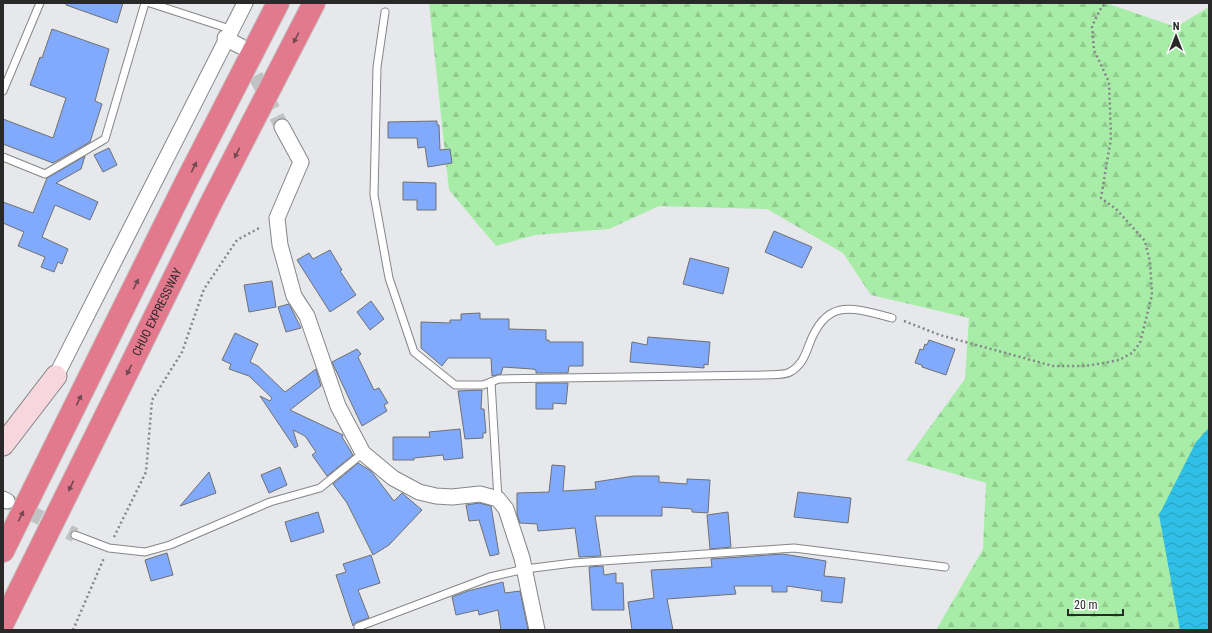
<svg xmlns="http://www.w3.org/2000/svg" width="1212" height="633" font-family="'Roboto Condensed',sans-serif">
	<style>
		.forest { fill: url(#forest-firs) }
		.water { fill: url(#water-waves) }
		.building { fill: #82aafc; stroke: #6f7073 }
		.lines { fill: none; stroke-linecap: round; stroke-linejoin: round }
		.street-tunnel { stroke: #c0c2c4; stroke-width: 15; stroke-dasharray: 15 8; stroke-linecap: butt }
		.lane-casing { stroke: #848688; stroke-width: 9 }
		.street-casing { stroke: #848688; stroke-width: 17 }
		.secondary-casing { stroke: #848688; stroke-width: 23 }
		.highway-casing { stroke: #c3c3c3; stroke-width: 24 }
		.path { stroke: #848587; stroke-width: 2.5; stroke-dasharray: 2 3; stroke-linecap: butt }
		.lane { stroke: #fff; stroke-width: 7 }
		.street { stroke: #fff; stroke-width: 15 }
		.secondary { stroke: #f7d7dd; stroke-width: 21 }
		.highway { stroke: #e3798d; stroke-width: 22 }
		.oneway { fill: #734952 }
		.labels { text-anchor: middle; stroke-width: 3.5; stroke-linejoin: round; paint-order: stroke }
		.street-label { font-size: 12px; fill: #29292a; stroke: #fff }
	</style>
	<defs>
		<pattern id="forest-firs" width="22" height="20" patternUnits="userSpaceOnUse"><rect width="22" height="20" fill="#a8eda7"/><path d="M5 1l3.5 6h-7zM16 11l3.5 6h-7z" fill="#91cb90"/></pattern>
		<pattern id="water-waves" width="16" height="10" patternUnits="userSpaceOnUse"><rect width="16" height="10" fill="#30bfe7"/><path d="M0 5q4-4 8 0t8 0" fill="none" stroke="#299bbb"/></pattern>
	</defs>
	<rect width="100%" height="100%" fill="#e6e8eb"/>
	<path class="forest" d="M429 3H1106L1176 27 1209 7V630H936L983 549 986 483 906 460 965 379 969 318 871 295 843 253 767 209 659 206 609 229 535 235 496 246 449 190Z"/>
	<path class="water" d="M1209 428V630H1180L1159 515 1196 442Z"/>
	<g class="building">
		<path d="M66 3H123L117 23 66 5Z"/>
		<path d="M52 29 109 49 95 101 102 104 90 142 53 163 3 144V119L53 138 66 98 30 85 40 57 42 58Z"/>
		<path d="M437 121V125H439L440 150 450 149 452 163 428 167 425 147 418 148 417 138H388V122Z"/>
		<path d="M109 148 117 165 103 172 94 155Z"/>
		<path d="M85 156 81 169 56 183 98 202 90 220 55 205 42 237 68 249 62 264 58 262 54 272 41 267 45 257 18 246 24 232 3 223V202L33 213 47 178Z"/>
		<path d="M403 182 436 183V210H417V200H403Z"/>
		<path d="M774 231 812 247 802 268 765 252Z"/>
		<path d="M330 250 342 270 340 271 356 295 330 312 297 260 309 253 313 259Z"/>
		<path d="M690 258 729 268 723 294 683 284Z"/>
		<path d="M272 281 276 307 249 312 244 285Z"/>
		<path d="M371 301 384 319 370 330 357 312Z"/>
		<path d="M289 304 301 328 286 332 278 307Z"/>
		<path d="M480 313V319H509V329L546 330V340H549V342H583V366H569L568 373H536V370L532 369 503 367 501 374 492 376 491 358H448L442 366 421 348V322L450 323V320H461V314Z"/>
		<path d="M235 333 258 344 250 362 258 366 285 392 316 369 321 386 290 410 343 435 342 437 353 455 327 476 312 455 316 452 305 436 293 430 298 446 295 448 260 396 270 401 272 398 249 376 229 369 231 364 222 360Z"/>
		<path d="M648 337 710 342 708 365 704 364V368L630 362 632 342 647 345Z"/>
		<path d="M929 340 955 349 946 375 922 367V365L915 363 920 349 923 350 925 344 927 345Z"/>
		<path d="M357 349 361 354 358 357 374 390 379 388 388 403 384 405 387 411 362 426 332 362Z"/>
		<path d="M536 383H568L566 404 553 403V409H536Z"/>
		<path d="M482 390 481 409H484L486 433H483V438L465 439 458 391Z"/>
		<path d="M460 429 463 458 444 460 443 455 414 458V460H393V437H430L429 432Z"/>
		<path d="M358 463 371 471 394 501 402 493 422 510 389 545 373 555 347 503 333 484Z"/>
		<path d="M552 465 565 466 563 491 596 489 595 482 634 476H659V482L687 484V479L710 480 708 513 692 512V509L662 507V516H595L601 556 579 557 575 528 538 531 537 524 520 523 517 514V493L549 492Z"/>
		<path d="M280 467 287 485 269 493 261 475Z"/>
		<path d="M209 472 216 493 180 506Z"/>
		<path d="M798 492 851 498 848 523 794 517Z"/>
		<path d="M479 503 491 506 499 554 490 556 479 520 469 521 466 505Z"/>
		<path d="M318 512 324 532 291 542 285 522Z"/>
		<path d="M728 512 731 547 710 549 707 515Z"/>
		<path d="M167 553 173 575 151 581 145 560Z"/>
		<path d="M783 554 826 561 824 576 845 578 842 603 821 601 822 591 787 586V592H772V586H734L736 594 667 599 673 630H632L628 602 654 598 651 570 712 567 711 559Z"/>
		<path d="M371 555 380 583 358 590 369 618 356 622 353 626 336 575 346 572 343 564Z"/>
		<path d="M603 566 604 575 616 573V583H623L624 610H592L589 567Z"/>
		<path d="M503 582 505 593 520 591 528 630H501L498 610 479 615 478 610 456 615 452 597 468 591Z"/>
	</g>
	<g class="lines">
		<g class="street-tunnel">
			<path d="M245 55 282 127"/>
			<path d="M7 501 75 535"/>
		</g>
		<defs>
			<g id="lane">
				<path d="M150 3 230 29"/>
				<path d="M385 12 377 67 374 195 389 278 414 352 455 385H483L499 379 762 375C770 374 783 376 790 372 801 366 805 356 809 345 826 298 851 307 892 318"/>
				<path d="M3 91 40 3"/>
				<path d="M3 157 45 174 105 139 145 3"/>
				<path d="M491 382 498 499"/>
				<path d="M75 535 109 548 145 552 170 545 270 502 320 488 363 453"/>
				<path d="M358 627 490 577 525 569 573 563 794 548 945 567"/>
			</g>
			<g id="street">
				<path d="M225 38 240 46"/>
				<path d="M282 127 301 162 277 218 280 245 294 296 307 316 338 406 363 453 393 478 419 492 436 496 452 497 480 494 498 499 506 509 522 558 537 630"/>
				<path d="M56 376 245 3"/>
				<path d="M3 499 7 501"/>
			</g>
			<path id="secondary" d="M3 445 56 376"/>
			<g id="highway">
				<path d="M3 551 185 184 278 3"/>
				<path id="s1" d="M3 623 211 203 314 3"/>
			</g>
		</defs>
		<use href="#lane" class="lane-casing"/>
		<use href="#street" class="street-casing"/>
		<use href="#secondary" class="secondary-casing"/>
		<use href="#highway" class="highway-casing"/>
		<g class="path">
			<path d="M904 321 940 335 1053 366H1085L1104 363 1119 360 1132 353 1140 343 1152 295 1150 262 1145 241 1116 209 1101 198 1111 138 1109 82 1094 50 1092 26 1101 8 1106 3"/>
			<path d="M114 537 146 472 152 400 182 352 204 289 237 240 261 227"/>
			<path d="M73 630 104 558"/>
		</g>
		<use href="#lane" class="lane"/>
		<use href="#street" class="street"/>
		<use href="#secondary" class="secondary"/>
		<use href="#highway" class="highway"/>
	</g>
	<defs><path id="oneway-solid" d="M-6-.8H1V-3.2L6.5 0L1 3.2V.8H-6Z"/></defs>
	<g class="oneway">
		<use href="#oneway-solid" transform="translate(296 38) rotate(117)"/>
		<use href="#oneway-solid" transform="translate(237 153) rotate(117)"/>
		<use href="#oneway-solid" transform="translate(194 167) rotate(-63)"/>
		<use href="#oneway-solid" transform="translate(136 284) rotate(-64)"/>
		<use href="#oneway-solid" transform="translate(129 370) rotate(116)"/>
		<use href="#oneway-solid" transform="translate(79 400) rotate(-64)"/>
		<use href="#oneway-solid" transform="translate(71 486) rotate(116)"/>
		<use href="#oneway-solid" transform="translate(21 516) rotate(-63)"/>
	</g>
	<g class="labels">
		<g class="street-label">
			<text dy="4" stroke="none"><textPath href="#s1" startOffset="347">CHUO EXPRESSWAY</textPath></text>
		</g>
	</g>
	<rect width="1212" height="633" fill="none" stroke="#29292a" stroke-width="8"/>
	<g transform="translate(1176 36)" stroke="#ffffff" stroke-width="3" paint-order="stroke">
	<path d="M0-3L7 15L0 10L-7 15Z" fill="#29292a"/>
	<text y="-6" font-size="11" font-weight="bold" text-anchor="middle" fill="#29292a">N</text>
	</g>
	<path d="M1068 609v6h55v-6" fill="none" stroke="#29292a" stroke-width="2"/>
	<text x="1074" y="609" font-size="12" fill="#29292a" stroke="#ffffff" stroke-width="3" paint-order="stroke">20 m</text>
</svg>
